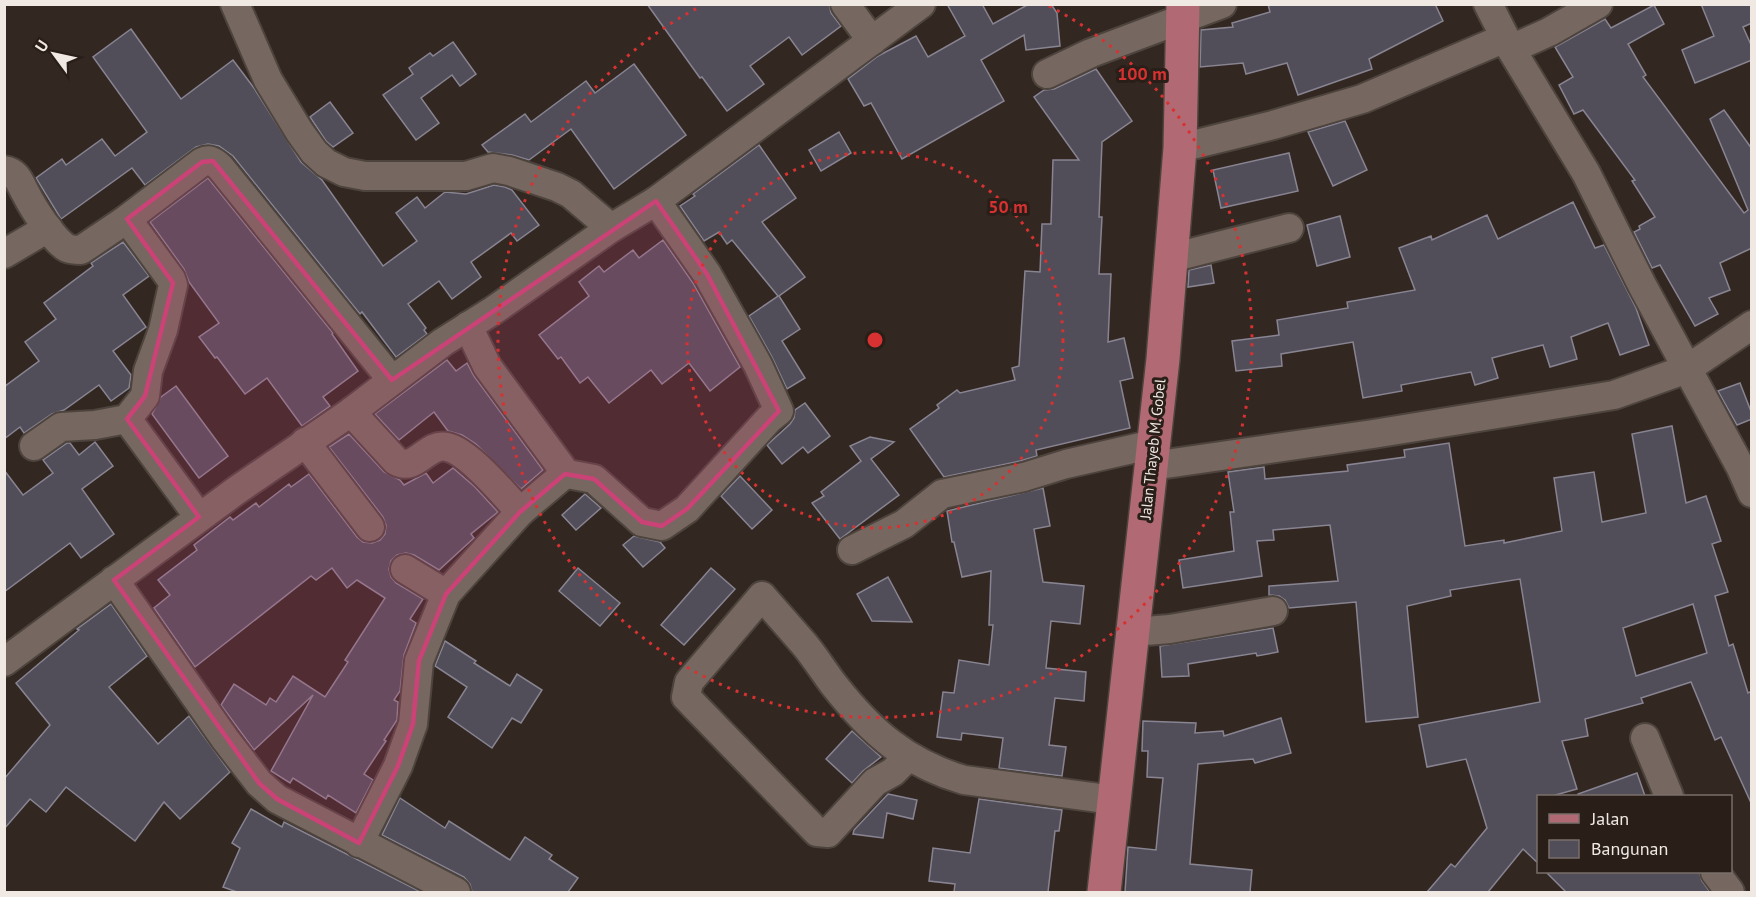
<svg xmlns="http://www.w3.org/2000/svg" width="1756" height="897" font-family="'PT Sans',sans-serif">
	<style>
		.building { fill: #514e5a; stroke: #888492; stroke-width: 1.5; fill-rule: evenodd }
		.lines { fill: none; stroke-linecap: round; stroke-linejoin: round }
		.minor-casing { stroke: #4e443e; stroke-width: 32 }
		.primary-casing { stroke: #4e443e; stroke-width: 36 }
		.minor { stroke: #766860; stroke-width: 28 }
		.primary { stroke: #b16a74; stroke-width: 33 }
		.marked { fill: #cb4276; fill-opacity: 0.2; stroke: #cb4276; stroke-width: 4.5; stroke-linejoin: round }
		.ring { fill: none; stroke: #d73231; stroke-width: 3; stroke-dasharray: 3 6 }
		.labels { text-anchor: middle; stroke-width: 6; stroke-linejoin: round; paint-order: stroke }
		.street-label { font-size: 15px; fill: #f0e8e3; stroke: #291e18 }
		.centre { fill: #d73231; stroke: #291e18; stroke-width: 3 }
		.ring-label { font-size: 18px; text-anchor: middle; font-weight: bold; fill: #d73231; stroke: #291e18; stroke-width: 6; stroke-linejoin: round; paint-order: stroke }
	</style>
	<rect width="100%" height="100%" fill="#332721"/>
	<g class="building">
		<path d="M647 4H829L831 13 841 26 802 55 789 37 750 66 764 84 727 111 702 77 700 78Z"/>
		<path d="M947 4H982L993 24 1029 4H1051L1057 13 1060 46 1026 50 1024 35 981 60 1004 101 902 159 871 103 864 106 848 79 878 56 916 36 928 57 965 36Z"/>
		<path d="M1268 4H1435L1443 21 1369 59 1372 69 1298 95 1287 63 1246 74 1243 63 1200 67 1201 30 1233 27 1232 23 1270 12Z"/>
		<path d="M1701 4H1752V23L1743 27 1752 47V60L1695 83 1682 50 1714 36Z"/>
		<path d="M1654 5 1664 24 1628 44 1646 75 1643 77 1744 213 1748 210 1710 119 1724 110 1752 149V248L1720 263 1730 290 1709 298 1718 314 1695 326 1660 265 1652 268 1634 232 1640 229 1639 226 1655 217 1632 181 1635 180 1583 110 1574 114 1559 85 1573 77 1555 47 1605 19 1611 28Z"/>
		<path d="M131 29 181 99 233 60 254 88 301 162 322 180 383 266 417 241 396 213 417 197 425 208 445 192 466 194 494 185 505 187 512 190 539 225 517 241 511 233 471 262 481 277 452 299 439 281 408 304 426 328 424 330 427 334 396 357 362 312 360 314 233 156 219 146 208 144 196 147 145 185 132 168 61 219 36 178 62 159 66 165 102 139 115 156 147 132 93 57Z"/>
		<path d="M453 42 476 74 460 86 452 75 421 98 439 123 416 140 383 95 413 74 409 68 430 53 433 56Z"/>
		<path d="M634 64 686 135 614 189 571 129 529 160 512 155 488 152 482 145 525 114 531 122 586 81 595 93Z"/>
		<path d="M1096 69 1132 121 1102 142 1099 217H1102L1099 274H1111L1108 342 1124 338 1133 378 1120 381 1130 428 1036 450 1037 456 1020 461 944 477 910 429 939 408 937 405 957 390 960 393 1015 380 1012 368 1019 366 1025 271 1040 272 1042 224H1051L1053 160H1079L1034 97 1044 90 1054 89Z"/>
		<path d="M330 102 353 133 333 147 326 141 310 117Z"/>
		<path d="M1345 121 1367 170 1333 186 1308 132Z"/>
		<path d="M839 132 851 153 821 171 809 150Z"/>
		<path d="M759 145 796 198 762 222 805 277 779 296 800 329 782 341 805 378 787 389 772 357 749 316 778 296 732 240 727 244 719 232 704 241 680 206 695 196 693 194Z"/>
		<path d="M1289 153 1298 191 1221 208 1213 170Z"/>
		<path d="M208 178 333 333 332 334 358 371 323 397 330 406 302 426 267 378 245 394 217 357 215 358 199 337 219 323 189 282 184 269 150 222Z"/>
		<path d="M1573 202 1595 248 1604 245 1636 308 1649 345 1620 355 1608 323 1571 337 1577 359 1550 367 1543 345 1492 358 1498 378 1475 385 1471 372 1401 385 1402 391 1363 398 1353 342 1281 354 1282 366 1236 371 1232 341 1279 335 1277 320 1348 308 1347 302 1415 290 1399 248 1431 236 1432 240 1487 215 1498 239Z"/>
		<path d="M1340 216 1350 257 1317 266 1307 225Z"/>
		<path d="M663 240 693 283 740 367 710 391 689 363 662 384 651 370 609 403 588 377 580 383 561 357 558 359 539 335 589 296 579 282 599 266 604 272 633 250 639 258Z"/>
		<path d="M123 242 149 276 123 295 146 327 113 351 131 375 129 388 111 401 99 385 64 410 52 414 24 433 20 427 4 439V387L39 361 25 342 56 319 44 303 93 266 91 263Z"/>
		<path d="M1211 265 1214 283 1188 287 1189 270Z"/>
		<path d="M447 360 456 371 467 363 474 376 543 470 521 489 476 444 462 435 448 431 434 412 399 440 375 414Z"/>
		<path d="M1740 383 1752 414V419L1737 425 1718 391Z"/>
		<path d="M176 386 228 456 199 478 152 414 161 397Z"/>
		<path d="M805 403 830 436 808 453 803 447 782 464 767 445 790 424 794 418 795 410Z"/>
		<path d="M1672 426 1686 503 1706 496 1721 541 1712 544 1728 592 1715 596 1729 646 1733 644 1748 693 1752 691V805L1721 737 1715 740 1691 682 1641 698 1643 703 1585 719 1588 736 1562 741 1577 789 1552 796H1539V864L1523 849 1488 892H1427L1451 864 1455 867 1487 828 1466 759 1427 767 1419 725 1540 702 1520 579 1450 590 1451 596 1407 606 1418 717 1366 722 1356 602 1289 608 1285 600 1279 596 1269 595V586L1338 581 1330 525 1273 530 1274 540 1257 541 1262 576 1183 588 1179 560 1234 551 1230 512H1234L1228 472 1264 467 1265 479 1348 471 1347 465 1405 457 1404 450 1449 443 1465 546 1504 540V543L1562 531 1554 478 1594 472 1602 522 1646 513 1632 434ZM1693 604 1707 653 1636 676 1623 628Z"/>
		<path d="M349 434 384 472 400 480 404 485 426 473 433 483 453 468 475 487 498 512 471 534 474 538 439 570 414 555 406 553 397 555 391 561 389 569 391 577 396 583 423 599 410 619 416 623 404 655 400 691 394 700 398 702 397 720 384 740 386 741 364 774 373 780 356 813 328 795 326 799 293 778 290 783 271 771 313 695 254 750 221 705 234 684 266 705 270 698 276 702 293 676 325 697 348 662 345 660 385 598 357 580 347 588 332 568 316 580 311 576 195 667 154 608 170 595 158 580 197 550 194 545 230 517 233 520 256 503 259 507 289 484 291 487 309 474 357 537 363 542 372 543 380 540 385 534 386 525 383 517 329 447Z"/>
		<path d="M870 437 894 442 871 459 899 495 840 539 812 503 824 496 821 492 861 461 850 446Z"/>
		<path d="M95 442 113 466 82 489 114 534 81 558 70 543 4 592V470L23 495 53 473 43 460 67 443H70L79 455Z"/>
		<path d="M740 476 772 510 752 529 721 496Z"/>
		<path d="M1043 488 1050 526 1034 529 1043 582 1084 586 1080 624 1051 621 1046 668 1086 672 1084 701 1055 698 1049 745 1066 747 1062 776 999 768 1003 738 962 733 961 740 937 737 943 692 954 693 959 660 989 665 993 625H989L991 571 962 577 954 542H952L947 511Z"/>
		<path d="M585 494 601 508 576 530 562 515Z"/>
		<path d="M634 536 660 542 665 548 643 567 623 545Z"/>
		<path d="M578 568 620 603 600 626 559 591Z"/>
		<path d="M711 568 735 589 684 645 661 625Z"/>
		<path d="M888 577 912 622 872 621 857 594Z"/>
		<path d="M111 604 147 656 109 687 158 744 189 716 230 772 180 819 164 802 135 841 66 787 46 812 30 799 4 829V779L50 725 16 683 79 630 77 629Z"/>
		<path d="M1273 628 1278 652 1257 656 1256 653 1188 664 1189 676 1162 677 1160 646Z"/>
		<path d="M445 641 476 661 474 663 510 686 517 674 542 690 521 723 512 718 492 748 448 717 467 687 435 666Z"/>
		<path d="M1281 718 1291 753 1255 763 1253 759 1198 764 1190 864 1252 870 1250 892H1125L1128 847 1156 850 1163 778 1147 777 1148 751H1142L1143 721 1196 723 1195 733 1223 731 1224 736Z"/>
		<path d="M852 731 881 757 863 771 852 783 826 759Z"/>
		<path d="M1637 773 1645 796H1578V794Z"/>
		<path d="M888 794 917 800 913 819 887 813 883 838 853 834 854 830Z"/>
		<path d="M400 798 445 828 449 821 510 860 525 837 552 855 549 859 578 878 568 892H472L470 884 464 877 382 835Z"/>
		<path d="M979 799 1062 810 1059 831H1055L1048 892H954L955 884 929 881 933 848 970 853Z"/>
		<path d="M251 809 282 827 284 822 421 892H237L223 887 240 848 232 843Z"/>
		<path d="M1546 872H1699L1702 881 1710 892H1566Z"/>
	</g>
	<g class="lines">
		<defs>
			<g id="minor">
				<path d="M235 4 268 80 299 131 314 152 326 163 344 172 365 176H466L493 168 509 171 557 187 571 194 611 228"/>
				<path d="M845 4 872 41"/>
				<path d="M1488 4 1511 49 1586 173 1642 285 1741 468 1752 493"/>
				<path d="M1511 49 1549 32 1598 4"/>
				<path d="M1047 74 1091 53 1222 4"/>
				<path d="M1180 148 1273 125 1362 99 1505 38"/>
				<path d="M4 170C18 172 20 184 26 194 33 208 54 241 67 248 72 250 76 250 81 250L127 219 202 162C210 158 214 162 220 167L392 380"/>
				<path d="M4 254 48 228"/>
				<path d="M1171 258 1289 228"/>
				<path d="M468 326 487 366 562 468V473L560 478 520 512"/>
				<path d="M351 412 396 461C416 473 427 442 447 447 468 451 506 496 520 512L446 594 419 661 413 724 398 766 359 843"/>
				<path d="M127 419 199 517"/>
				<path d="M305 442 370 527"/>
				<path d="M34 446 61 427 95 425 127 419 145 396 148 371 163 330 173 285 171 279 127 219"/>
				<path d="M1152 466 1373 434 1614 395 1687 369 1752 325"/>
				<path d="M562 473 594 479 642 522 662 526 687 509 769 419 779 411 758 365 707 274 656 201"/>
				<path d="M852 550 904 524 942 494 1024 477 1066 464 1154 444"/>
				<path d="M405 569 446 594"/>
				<path d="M114 580 225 739 259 783 277 799 456 892"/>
				<path d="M1133 632 1170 629 1273 611"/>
				<path d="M4 662 237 490 351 412 443 342 494 310 611 228 656 201 921 4"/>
				<path d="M1645 738 1669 796"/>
				<path d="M908 757 893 772 875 782 828 833 817 832 686 697 689 682 762 596C776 612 790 628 804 644 815 657 824 672 834 685 871 732 906 763 964 780L1114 800"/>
				<path d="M1715 872 1730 892"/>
			</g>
			<path id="primary" d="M1104 892 1163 359 1180 148 1183 4"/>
		</defs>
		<use href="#minor" class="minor-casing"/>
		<use href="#primary" class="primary-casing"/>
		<use href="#minor" class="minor"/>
		<use href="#primary" class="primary"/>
	</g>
	<path class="marked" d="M213 161 392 380 656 201 707 274 779 411 687 509 662 526 642 522 594 479 565 474 520 512 446 594 419 661 413 724 398 766 359 843 277 799 259 783 114 580 199 517 127 419 145 396 173 283 127 219 202 162Z"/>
	<g class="ring">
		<circle cx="875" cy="340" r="188"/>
		<path d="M1049 6A377 377 0 1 1 701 6"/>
	</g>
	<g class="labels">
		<g class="street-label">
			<text transform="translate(1153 449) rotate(-84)" y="5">Jalan Thayeb M. Gobel</text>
		</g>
	</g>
	<circle cx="875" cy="340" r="9" class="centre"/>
	<g class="ring-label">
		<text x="1142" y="80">100 m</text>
		<text x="1008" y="213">50 m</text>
	</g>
	<rect width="1756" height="897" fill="none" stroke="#f0e8e3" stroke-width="12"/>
	<rect x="1537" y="795" width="195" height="78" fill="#291e18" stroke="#796f69" stroke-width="1.5"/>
	<rect x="1549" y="814" width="30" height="9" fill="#b16a74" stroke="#796f69" stroke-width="1.5"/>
	<text x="1591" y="825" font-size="18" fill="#f0e8e3">Jalan</text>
	<rect x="1549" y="840" width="30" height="18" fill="#514e5a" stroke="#796f69" stroke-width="1.5"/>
	<text x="1591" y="855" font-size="18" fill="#f0e8e3">Bangunan</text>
	<g transform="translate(54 54) rotate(303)" stroke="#291e18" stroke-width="4.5" paint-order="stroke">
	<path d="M0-4.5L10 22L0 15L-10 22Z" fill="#f0e8e3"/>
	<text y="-9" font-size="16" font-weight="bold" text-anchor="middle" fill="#f0e8e3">U</text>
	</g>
</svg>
